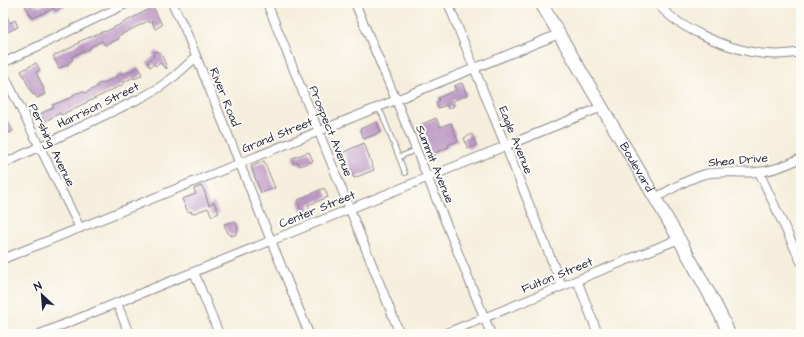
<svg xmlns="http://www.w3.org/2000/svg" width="804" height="337" font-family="'Architects Daughter',sans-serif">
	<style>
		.building { fill: #bb97c4 }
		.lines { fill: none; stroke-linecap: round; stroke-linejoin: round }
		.lane-casing { stroke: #8c888c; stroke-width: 6 }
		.street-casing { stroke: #8c888c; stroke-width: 10 }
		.secondary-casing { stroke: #8c888c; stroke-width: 14 }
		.lane { stroke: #fff; stroke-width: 4 }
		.street { stroke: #fff; stroke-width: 8 }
		.secondary { stroke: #fff; stroke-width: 12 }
		.labels { text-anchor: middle; stroke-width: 4; stroke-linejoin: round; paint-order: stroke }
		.street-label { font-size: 12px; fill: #22223b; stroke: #fdfcf7 }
	</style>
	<rect width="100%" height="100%" fill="#fdfcf7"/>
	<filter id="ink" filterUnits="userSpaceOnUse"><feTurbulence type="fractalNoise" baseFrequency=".025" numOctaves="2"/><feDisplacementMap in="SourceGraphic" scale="8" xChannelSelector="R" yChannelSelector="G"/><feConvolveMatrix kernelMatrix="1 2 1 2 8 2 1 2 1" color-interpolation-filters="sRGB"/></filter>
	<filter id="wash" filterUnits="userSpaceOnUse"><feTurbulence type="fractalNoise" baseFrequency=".012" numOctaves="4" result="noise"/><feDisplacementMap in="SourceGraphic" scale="16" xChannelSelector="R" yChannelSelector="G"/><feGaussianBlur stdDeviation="0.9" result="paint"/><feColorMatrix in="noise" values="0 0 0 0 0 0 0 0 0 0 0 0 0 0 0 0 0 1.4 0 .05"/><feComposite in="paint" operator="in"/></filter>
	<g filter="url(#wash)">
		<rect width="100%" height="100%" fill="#f6eedc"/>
		<g id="blocks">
			<g class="building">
				<path d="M30 3H34L35 7 38 5 39 7 48 3H72L55 11 54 8 33 18 32 16H31L25 5Z"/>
				<path d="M3 7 10 23 15 20 18 27 3 34Z"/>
				<path d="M153 7 162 25 155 29 152 21 149 23 148 21 118 36 119 39 114 41 105 45 102 41 90 47 91 48 71 57 73 60 68 62 69 64 59 68 53 56 75 46V45L79 43 78 42 104 31 105 32 121 24Z"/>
				<path d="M157 51 162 55 167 69 160 63 156 66 154 64 150 67 147 62 154 56 153 54Z"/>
				<path d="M36 63 40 70 36 72 44 89 43 90 45 94 37 98 35 94 33 95 21 71Z"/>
				<path d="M138 67 139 68 142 75 135 79 134 77 124 82V84L61 115 60 113 44 122 40 114 54 107 52 105 73 97V95L79 92V93L83 91 85 93 97 87V85L101 83 102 84 116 77H115L122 73 123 75Z"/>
				<path d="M462 83 467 95 452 101 454 106 448 109 447 105 438 108 436 102 439 101 438 98 456 90 454 86Z"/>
				<path d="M436 118 440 127 451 123 458 141 448 145 449 147 435 153 436 154 430 157 418 126Z"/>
				<path d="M7 120 13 131 3 136V122Z"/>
				<path d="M377 122 381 132 364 139 360 129Z"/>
				<path d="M472 134 476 145 468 149 464 138Z"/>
				<path d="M364 143 374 170 354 178 344 152Z"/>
				<path d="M309 152 313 161 300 166 298 162 294 164 292 158Z"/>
				<path d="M264 161 275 188 261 193 251 167Z"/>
				<path d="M201 186 204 190 209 205 214 202 219 213 212 216 208 208 192 214 191 211 188 212 182 199 196 194 194 189Z"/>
				<path d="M324 188 328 197 308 205 310 210 302 213 298 202H299L298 200Z"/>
				<path d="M234 221 237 226 238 231 235 235 231 236V234L229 235 224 224 230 222 231 223Z"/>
			</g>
		</g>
	</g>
	<g filter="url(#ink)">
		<use href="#blocks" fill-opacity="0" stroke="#8c888c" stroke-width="1"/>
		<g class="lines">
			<defs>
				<g id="lane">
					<path d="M377 108 382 114 405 173"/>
					<path d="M399 157 416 150"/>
				</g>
				<g id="street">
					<path d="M172 3 185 29 309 334"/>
					<path d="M267 3 400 334"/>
					<path d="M355 3 396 100 491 334"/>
					<path d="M448 3 562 286"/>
					<path d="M657 3C671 19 683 26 702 35 734 50 766 59 801 52"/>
					<path d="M3 63 128 3"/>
					<path d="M3 73 80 228"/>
					<path d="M3 164 141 98 157 89 175 76 196 57"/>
					<path d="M759 172 801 262"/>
					<path d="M655 198C672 189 687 179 705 174 722 170 740 174 757 172 773 171 787 165 801 158"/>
					<path d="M3 259 559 34"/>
					<path d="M194 272 219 334"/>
					<path d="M577 280 598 334"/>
					<path d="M117 303 129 334"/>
					<path d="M40 334 602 107"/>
					<path d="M444 334 679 239"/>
				</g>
				<g id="secondary">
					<path id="s1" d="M541 3 679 239 716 306 723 320 729 334"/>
				</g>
			</defs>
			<use href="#lane" class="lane-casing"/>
			<use href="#street" class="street-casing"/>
			<use href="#secondary" class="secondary-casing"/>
			<use href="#lane" class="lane"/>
			<use href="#street" class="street"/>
			<use href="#secondary" class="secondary"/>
		</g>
	</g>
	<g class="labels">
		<g class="street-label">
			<text transform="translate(225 97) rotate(68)" y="4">River Road</text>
			<text transform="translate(98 105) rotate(-26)" y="4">Harrison Street</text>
			<text transform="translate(331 131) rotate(68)" y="4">Prospect Avenue</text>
			<text transform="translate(277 135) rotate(-22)" y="4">Grand Street</text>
			<text transform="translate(516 140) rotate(68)" y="4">Eagle Avenue</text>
			<text transform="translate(52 145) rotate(64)" y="4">Pershing Avenue</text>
			<text transform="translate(738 160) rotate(-5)" y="4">Shea Drive</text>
			<text transform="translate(435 164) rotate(68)" y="4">Summit Avenue</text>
			<text dy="4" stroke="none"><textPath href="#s1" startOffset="190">Boulevard</textPath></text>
			<text transform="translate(317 209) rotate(-22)" y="4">Center Street</text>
			<text transform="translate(557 275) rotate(-22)" y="4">Fulton Street</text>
		</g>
	</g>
	<rect width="804" height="337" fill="none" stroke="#fdfcf7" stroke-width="16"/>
	<g transform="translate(42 295) rotate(334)" stroke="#fdfcf7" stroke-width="3" paint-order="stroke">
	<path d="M0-3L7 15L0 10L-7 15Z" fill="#22223b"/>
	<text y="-6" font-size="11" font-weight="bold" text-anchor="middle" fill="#22223b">N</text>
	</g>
</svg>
